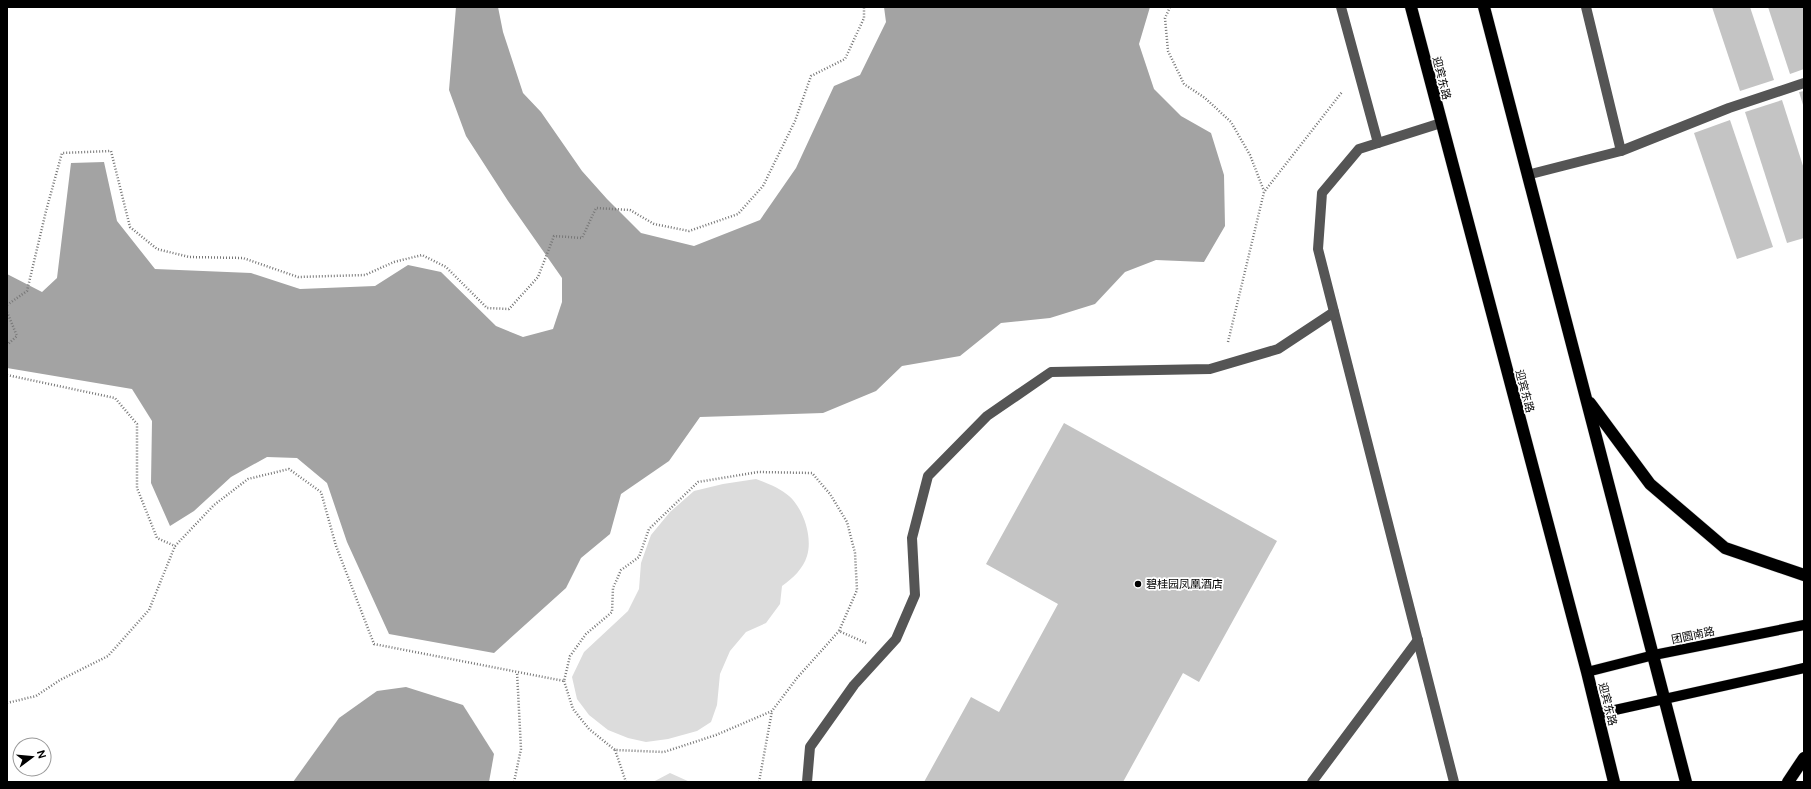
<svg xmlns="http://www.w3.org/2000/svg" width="1811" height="789" font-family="'DM Sans','Noto Sans SC',sans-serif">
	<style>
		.green { fill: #dcdcdc }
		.water { fill: #a3a3a3 }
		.building { fill: #c4c4c4 }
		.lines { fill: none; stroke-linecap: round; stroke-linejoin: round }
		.major-casing { stroke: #dbdbdb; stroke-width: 11 }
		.highway-casing { stroke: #dbdbdb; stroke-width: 13 }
		.path { stroke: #777; stroke-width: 2.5; stroke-dasharray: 1 2; stroke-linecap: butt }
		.minor { stroke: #555; stroke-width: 10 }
		.major { stroke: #000; stroke-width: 10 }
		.highway { stroke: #000; stroke-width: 12 }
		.poi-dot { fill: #000; stroke: #fff; stroke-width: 1.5 }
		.labels { text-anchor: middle; stroke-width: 3.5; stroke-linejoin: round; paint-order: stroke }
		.street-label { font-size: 11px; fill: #000; stroke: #fff }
		.poi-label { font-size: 11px; fill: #000; stroke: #fff; text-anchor: start }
	</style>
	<rect width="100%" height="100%" fill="#fff"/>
	<g class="green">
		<path d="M756 479C767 483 780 488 789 496 803 508 813 537 807 556 803 569 793 578 782 586L780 604 766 623 746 632 730 651 720 674 717 705 711 722 697 731 668 739 646 742 628 738 608 730 589 715 577 699 572 677 584 652 628 611 639 589 641 563 651 535 670 512 694 491 723 484Z"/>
		<path d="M670 773 690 782H653Z"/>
	</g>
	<g class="water">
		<path d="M456 7H498L503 32 523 93 541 112 582 171 607 199 641 233 694 246 760 220 796 168 834 86 860 75 886 22 884 7H1150L1139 44 1154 89 1181 116 1211 133 1224 175 1225 226 1204 262 1156 260 1125 272 1095 304 1050 318 1001 323 960 356 902 366 876 391 823 413 700 417 669 461 621 494 610 534 581 558 566 588 494 653 389 634 347 542 327 483 297 458 267 457 231 477 194 511 170 526 151 483 152 421 132 389 7 368V274L42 292 57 278 71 163 104 162 117 221 155 269 251 273 300 289 375 286 408 265 441 272 496 326 523 337 553 329 562 302V278L508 201 466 136 449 90Z"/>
		<path d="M406 687 463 705 494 754 489 782H293L339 718 377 691Z"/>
	</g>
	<g class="building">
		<path d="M1712 7H1750L1774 80 1740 91Z"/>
		<path d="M1768 7H1804V69L1790 74Z"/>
		<path d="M1804 91V108L1799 92Z"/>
		<path d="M1782 100 1804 169V238L1787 243 1745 112Z"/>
		<path d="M1730 120 1773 247 1737 259 1694 133Z"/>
		<path d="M1064 423 1277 541 1199 682 1183 673 1123 782H924L971 697 999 712 1058 604 986 564Z"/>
	</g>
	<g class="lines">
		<defs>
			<g id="major">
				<path d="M1587 672 1654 655 1804 625"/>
				<path d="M1597 714 1804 668"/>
			</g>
			<g id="highway">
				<path d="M1411 7 1587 672 1614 782"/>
				<path d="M1484 7 1686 782"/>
				<path d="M1590 403 1650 484 1725 548 1804 575"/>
				<path d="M1788 782 1804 758"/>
			</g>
		</defs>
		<use href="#major" class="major-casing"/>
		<use href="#highway" class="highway-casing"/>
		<g class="path">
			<path d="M1170 7 1165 18 1168 51 1184 84 1205 98 1231 122 1250 155 1264 191"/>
			<path d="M7 305 27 291 46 211 62 153 111 151 130 227 157 249 189 257 243 258 298 277 365 275 394 262 422 255 446 267 487 308 509 309 538 277 554 236 582 238 596 208 630 210 654 224 689 231 738 214 763 186 795 121 811 76 845 59 864 18V7"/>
			<path d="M7 312 17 336 7 345"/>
			<path d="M1228 342 1264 192 1342 92"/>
			<path d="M7 375 115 398 137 424V488L157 538 175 546 214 505 248 479 289 469 321 492 336 546 374 644 564 681 570 656 586 634 612 612 613 588 621 570 639 557 649 529 698 482 758 472 812 473 830 494 847 522 855 553 857 590 839 631 866 643"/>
			<path d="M564 681 573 709 589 729 615 750 664 752 716 735 772 711 797 678 839 631"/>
			<path d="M7 703 36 696 60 680 108 656 149 610 175 546"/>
			<path d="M615 750 626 782"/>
			<path d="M514 782 521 749 517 672"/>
			<path d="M759 782 772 711"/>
		</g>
		<g class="minor">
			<path d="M1341 7 1378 143"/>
			<path d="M1586 7 1621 151"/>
			<path d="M1441 123 1359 149 1322 193 1318 249 1454 782"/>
			<path d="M1527 175 1621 151 1729 108 1804 83"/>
			<path d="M807 782 810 747 854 685 896 639 915 595 912 538 928 476 987 416 1051 372 1210 369 1278 349 1334 312"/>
			<path d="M1312 782 1418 640"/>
		</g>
		<use href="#major" class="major"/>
		<use href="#highway" class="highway"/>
	</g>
	<circle class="poi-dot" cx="1138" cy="584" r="4"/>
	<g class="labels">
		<g class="street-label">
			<text transform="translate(1442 78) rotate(76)" y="4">迎宾东路</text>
			<text transform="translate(1525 391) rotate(75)" y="4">迎宾东路</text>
			<text transform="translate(1693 635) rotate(-12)" y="4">团圆南路</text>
			<text transform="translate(1608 704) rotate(76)" y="4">迎宾东路</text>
		</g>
		<g class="poi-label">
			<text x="1146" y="588">碧桂园凤凰酒店</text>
		</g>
	</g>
	<rect width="1811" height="789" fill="none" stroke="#000000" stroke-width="16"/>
	<g transform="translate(32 757) rotate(74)"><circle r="19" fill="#ffffff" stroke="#999999"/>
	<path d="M0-3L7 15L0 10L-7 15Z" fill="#000000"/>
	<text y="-6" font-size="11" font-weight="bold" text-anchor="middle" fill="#000000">N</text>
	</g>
</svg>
